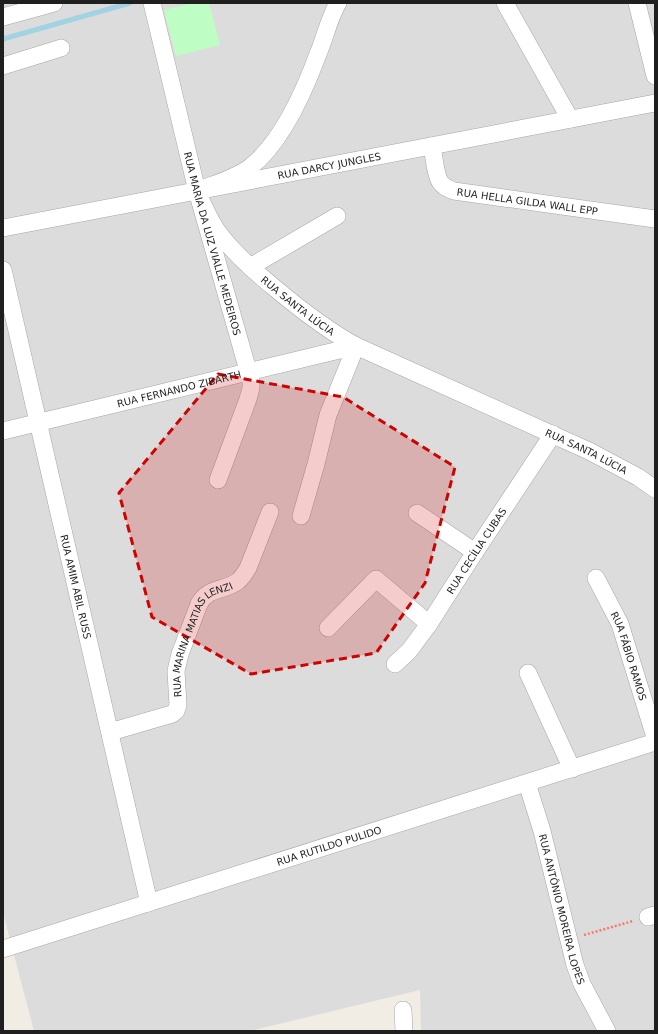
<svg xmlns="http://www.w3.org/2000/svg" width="658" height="1034" font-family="'DejaVu Sans',sans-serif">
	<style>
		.residential { fill: #dddcdc }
		.park { fill: #befec4 }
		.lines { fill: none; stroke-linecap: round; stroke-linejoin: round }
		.stream { stroke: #a1d3e2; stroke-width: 5 }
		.minor-casing { stroke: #a6a6a6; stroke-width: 18 }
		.path { stroke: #ff7867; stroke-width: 2.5; stroke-dasharray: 2 2; stroke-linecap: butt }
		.minor { stroke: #fff; stroke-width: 17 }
		.marked { fill: #ce0200; fill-opacity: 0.2; stroke: #ce0200; stroke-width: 3; stroke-dasharray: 8 5; stroke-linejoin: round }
		.labels { text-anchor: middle; stroke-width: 4; stroke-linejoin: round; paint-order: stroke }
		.street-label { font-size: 10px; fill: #1f1f1f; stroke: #fff }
	</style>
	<rect width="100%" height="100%" fill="#f1ede5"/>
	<path class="residential" d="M3 3H655V1031H421L420 990 250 1031H34L3 913Z"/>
	<path class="park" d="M194 3H209L220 45 176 56 164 10Z"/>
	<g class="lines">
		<path class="stream" d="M3 39 130 3"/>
		<defs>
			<g id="minor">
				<path id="s1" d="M152 3 197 191 251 381V388L248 399 218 480"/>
				<path id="s2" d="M338 3C329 18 325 38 318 54 304 92 282 143 249 168 234 179 214 184 197 191 203 205 209 219 218 232 234 254 255 272 276 289 301 310 327 330 356 346L589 451 638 477 655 489"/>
				<path d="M505 3 570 119"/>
				<path d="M637 3 655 76"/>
				<path d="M3 17 54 3"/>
				<path d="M3 66 61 48"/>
				<path id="s3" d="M432 146C433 152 434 158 435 165 438 180 439 186 454 191L655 219"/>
				<path id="s4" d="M3 228 655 103"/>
				<path d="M250 267 337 216"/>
				<path id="s5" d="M3 270 149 903"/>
				<path id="s6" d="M3 431 356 346"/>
				<path d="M417 513 475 552"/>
				<path d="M301 516 316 464 328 415 356 346"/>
				<path id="s7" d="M596 578 620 624 655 737"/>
				<path d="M328 628 376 579 429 624"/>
				<path id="s8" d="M395 664 409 651 429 624 475 552 553 434"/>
				<path d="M528 673 572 769"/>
				<path id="s9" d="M110 732 172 714 176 711 178 705 176 671 180 654 199 604C209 586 224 592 238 581 242 578 245 573 248 568L270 512"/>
				<path id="s10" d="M527 783 542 831 575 965 582 984 607 1031"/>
				<path d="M648 917 655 915"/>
				<path id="s11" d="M3 949 655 742"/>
				<path d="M403 1010 404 1031"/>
			</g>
		</defs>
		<use href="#minor" class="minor-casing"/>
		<path class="path" d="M584 935 633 921"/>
		<use href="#minor" class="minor"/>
	</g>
	<path class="marked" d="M218 374 343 397 455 467 425 583 376 653 251 674 152 617 119 493Z"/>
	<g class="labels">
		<g class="street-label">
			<text dy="4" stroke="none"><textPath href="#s4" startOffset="332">RUA DARCY JUNGLES</textPath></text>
			<text dy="4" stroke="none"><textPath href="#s3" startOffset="128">RUA HELLA GILDA WALL EPP</textPath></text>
			<text dy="4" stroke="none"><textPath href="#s1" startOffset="248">RUA MARIA DA LUZ VIALLE MEDEIROS</textPath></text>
			<text dy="4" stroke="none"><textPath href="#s2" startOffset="402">RUA SANTA LÚCIA</textPath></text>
			<text dy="4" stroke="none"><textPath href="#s6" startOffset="181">RUA FERNANDO ZIBARTH</textPath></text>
			<text dy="4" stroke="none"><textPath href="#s2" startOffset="726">RUA SANTA LÚCIA</textPath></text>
			<text dy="4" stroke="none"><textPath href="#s8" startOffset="140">RUA CECÍLIA CUBAS</textPath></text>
			<text dy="4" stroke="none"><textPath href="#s5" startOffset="325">RUA AMIM ABIL RUSS</textPath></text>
			<text dy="4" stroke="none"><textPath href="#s9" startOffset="152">RUA MARINA MATIAS LENZI</textPath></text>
			<text dy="4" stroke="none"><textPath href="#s7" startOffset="85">RUA FÁBIO RAMOS</textPath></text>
			<text dy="4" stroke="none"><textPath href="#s11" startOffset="342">RUA RUTILDO PULIDO</textPath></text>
			<text dy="4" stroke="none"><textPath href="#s10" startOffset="131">RUA ANTÔNIO MOREIRA LOPES</textPath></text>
		</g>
	</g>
	<rect width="658" height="1034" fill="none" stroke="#1f1f1f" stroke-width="8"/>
</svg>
